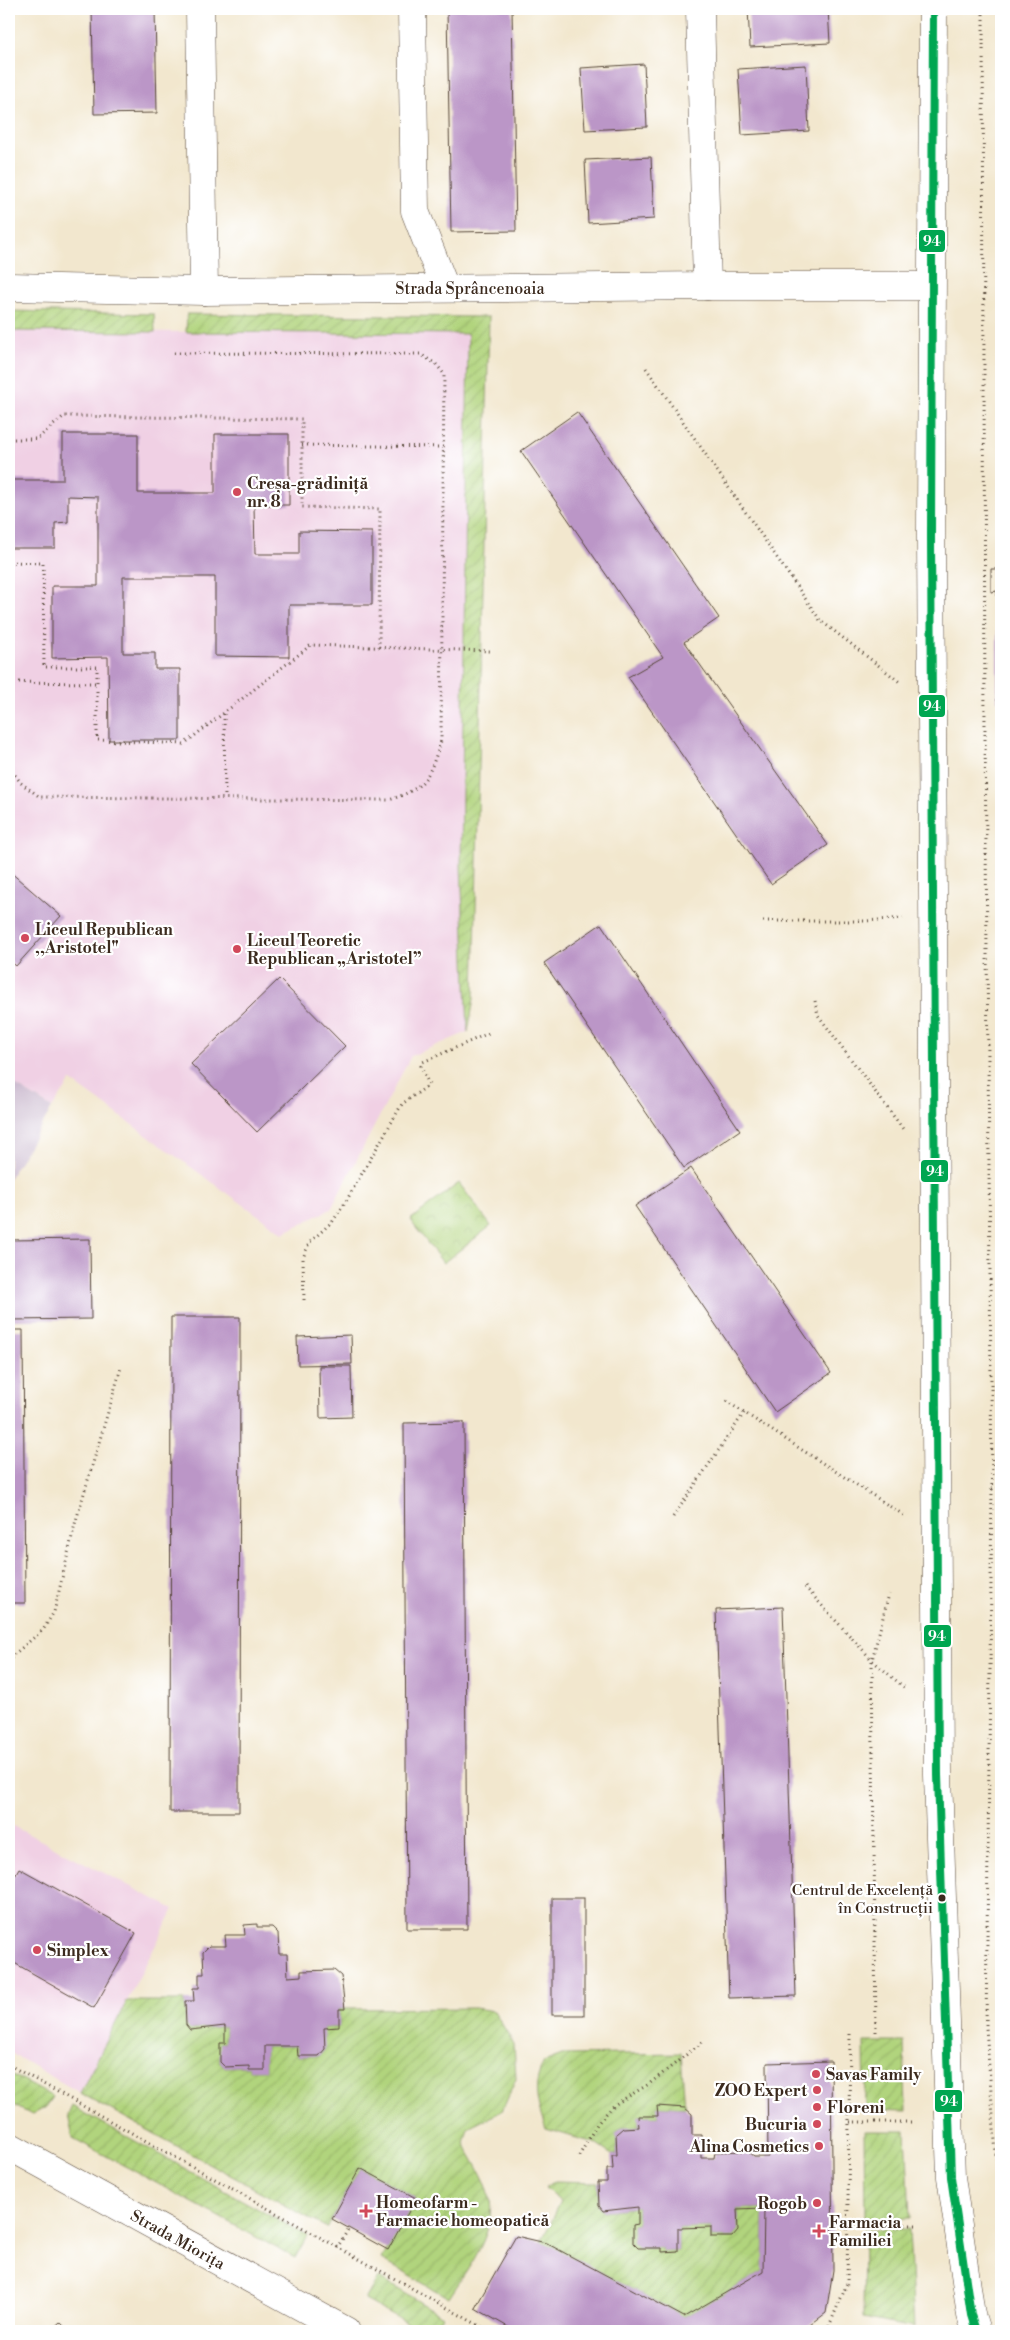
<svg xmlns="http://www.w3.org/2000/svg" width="1010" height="2340" font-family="'Libre Bodoni',serif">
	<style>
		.built { fill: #f0d0e4 }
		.industrial { fill: #cebed1 }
		.park { fill: url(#park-crowns); stroke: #767f4e }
		.garden { fill: url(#garden-furrows); stroke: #767f4e }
		.building { fill: #bb96c7 }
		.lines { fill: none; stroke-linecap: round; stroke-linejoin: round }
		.minor-casing { stroke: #564638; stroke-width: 29 }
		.major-casing { stroke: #564638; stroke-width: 29 }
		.path { stroke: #564638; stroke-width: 3; stroke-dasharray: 1 4; stroke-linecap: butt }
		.minor { stroke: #fff; stroke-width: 28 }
		.major { stroke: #fff; stroke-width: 28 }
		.bus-1-casing { stroke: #fff; stroke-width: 11 }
		.bus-1 { stroke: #00a651; stroke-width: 8 }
		.poi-dot { fill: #d1495b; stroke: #fff; stroke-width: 2 }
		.bus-dot { fill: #3b2a1e; stroke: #fff; stroke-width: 2 }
		.labels { text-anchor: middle; stroke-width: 4.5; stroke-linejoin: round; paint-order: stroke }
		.bus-label { font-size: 15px; fill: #3b2a1e; stroke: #fff; text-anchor: end }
		.street-label { font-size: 16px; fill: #3b2a1e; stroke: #fff }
		.poi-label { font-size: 16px; font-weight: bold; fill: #3b2a1e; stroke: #fff; text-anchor: start }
		.line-badge { stroke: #fff; stroke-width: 2 }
		.badge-label { font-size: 14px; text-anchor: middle; font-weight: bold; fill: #fff }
	</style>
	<defs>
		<pattern id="park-crowns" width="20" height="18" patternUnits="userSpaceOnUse" patternTransform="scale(1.25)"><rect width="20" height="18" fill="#b1d47d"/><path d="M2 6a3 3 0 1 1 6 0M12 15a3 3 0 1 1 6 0" fill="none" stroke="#99b66c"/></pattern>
		<pattern id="garden-furrows" width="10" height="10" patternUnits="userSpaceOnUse" patternTransform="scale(1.25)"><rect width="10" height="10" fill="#b1d47d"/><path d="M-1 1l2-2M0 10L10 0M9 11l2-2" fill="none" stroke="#99b66c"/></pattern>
	</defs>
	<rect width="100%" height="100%" fill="#fff"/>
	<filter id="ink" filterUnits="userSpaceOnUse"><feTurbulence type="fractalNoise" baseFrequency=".02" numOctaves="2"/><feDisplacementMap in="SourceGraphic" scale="10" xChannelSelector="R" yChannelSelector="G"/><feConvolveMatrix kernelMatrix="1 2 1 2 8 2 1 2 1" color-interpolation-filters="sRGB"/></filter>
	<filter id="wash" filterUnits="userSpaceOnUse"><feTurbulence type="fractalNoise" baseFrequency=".0096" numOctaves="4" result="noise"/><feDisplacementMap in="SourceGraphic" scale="20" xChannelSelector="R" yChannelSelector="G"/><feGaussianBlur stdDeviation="1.12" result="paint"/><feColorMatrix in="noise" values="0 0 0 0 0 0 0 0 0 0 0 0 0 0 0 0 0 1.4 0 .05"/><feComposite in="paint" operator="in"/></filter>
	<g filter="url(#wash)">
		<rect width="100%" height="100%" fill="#f2e7ce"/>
		<g class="built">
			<path d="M9 331 468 333 461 866 468 1032 411 1056 331 1209 283 1233 71 1081 52 1108 9 1081Z"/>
			<path d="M13 1826 174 1909 80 2093 9 2052V1834Z"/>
		</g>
		<path class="industrial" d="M9 1081 52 1108 9 1179Z"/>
		<path class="park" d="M459 1183 491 1226 443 1263 410 1220Z"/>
		<g class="garden">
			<path d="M9 311 154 314 155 332 9 331Z"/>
			<path d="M187 314 489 317 474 999 468 1032 461 866 468 334 186 332Z"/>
			<path d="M127 2001H185L186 2025 190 2030 225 2026V2043H221L220 2062 225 2067 249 2066V2070H265V2046H297L298 2056H319L324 2028 339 2027V2009L475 2008 494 2011 514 2044 516 2079 502 2111 468 2128 464 2143C472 2158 485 2177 489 2194 498 2232 468 2268 449 2298L382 2260 416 2198 360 2168 327 2228 80 2093Z"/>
			<path d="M864 2042H904L906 2111 865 2110Z"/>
			<path d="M681 2053 685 2108 658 2106V2116H639V2127L623 2128 617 2133V2155H612L594 2143 546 2129C537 2104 531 2086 544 2062L562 2055Z"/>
			<path d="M9 2073 53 2097 46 2107 32 2115 9 2103Z"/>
			<path d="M72 2106 307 2236 295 2258 73 2138 68 2115Z"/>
			<path d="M906 2131 910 2218 865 2219 864 2131Z"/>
			<path d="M555 2181 598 2182 599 2206 603 2211 638 2207V2224L633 2225 634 2243 638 2248H662V2252L678 2251V2228L711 2227V2237H732L738 2230 737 2209 764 2208 763 2271 684 2317 541 2242 561 2201 545 2188Z"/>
			<path d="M864 2229H909L914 2328 863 2318Z"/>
			<path d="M378 2277 443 2316 433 2329 420 2330 365 2300Z"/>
		</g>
		<g id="blocks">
			<g class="building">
				<path d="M92 9H155L157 113 94 114Z"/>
				<path d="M447 9H512L516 231 451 232Z"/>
				<path d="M748 9H828L830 43 750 47Z"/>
				<path d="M644 64 647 127 585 130 581 68Z"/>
				<path d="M806 65 809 131 742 135 738 69Z"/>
				<path d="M651 157 654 219 588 223 585 160Z"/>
				<path d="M577 412 719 618 684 642 828 845 771 884 628 677 663 657 521 451Z"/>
				<path d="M63 434H138V493H215V434H289V505H254L255 554H299V531L372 532V605H289V657L215 656V577H123V653H155V669H180V740H109L108 657 52 658V586H98V497L68 496V522L55 523V548H9V480H63Z"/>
				<path d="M991 569H1001V701H997V591L991 592Z"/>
				<path d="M9 871 61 916 16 966 9 960Z"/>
				<path d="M601 924 740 1130 684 1168 544 963Z"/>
				<path d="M279 979 345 1046 257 1132 191 1064Z"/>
				<path d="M691 1168 831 1373 775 1412 635 1206Z"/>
				<path d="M90 1239 91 1319 10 1320 9 1240Z"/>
				<path d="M171 1317H240L239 1812H170Z"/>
				<path d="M9 1330H23L25 1603H9Z"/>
				<path d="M351 1335 352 1364 298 1365 297 1337Z"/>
				<path d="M319 1366H351L352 1417 320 1418Z"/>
				<path d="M464 1422 467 1929H407L404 1423Z"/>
				<path d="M783 1607 796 1996 729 1998 716 1610Z"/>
				<path d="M19 1868 136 1933 94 2008 9 1960V1886Z"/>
				<rect x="552" y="1898" width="32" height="117"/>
				<path d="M257 1924V1927H272L278 1933 279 1954H287L288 1977 301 1976V1971L334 1970 341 1976 345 2009H339V2027L324 2028 325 2049 319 2056H298L297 2046H265V2070H249V2066L225 2067 220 2062V2043H225V2026L190 2030 186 2025 185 2001H194L193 1988H199V1974H204L203 1952 209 1946H226L225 1935H245L244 1925Z"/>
				<path d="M831 2061 833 2270 826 2313 802 2331H515L475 2308 516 2236 546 2243 684 2317 763 2271 764 2208 737 2209 738 2230 732 2237H711V2227L678 2228V2251L662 2252V2248H638L633 2243V2225L638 2224V2207L603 2211 599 2206 598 2182H607V2169H613L612 2155H617L616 2134 623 2128 639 2127 638 2116H658L657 2106 685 2108 692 2114V2135H701V2158H714L715 2152 747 2151 754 2157H768L767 2063Z"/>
				<path d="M360 2168 416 2198 388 2250 332 2219Z"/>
				<path d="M60 2322 69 2331H50Z"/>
			</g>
		</g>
	</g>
	<g filter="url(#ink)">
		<use href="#blocks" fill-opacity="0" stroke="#564638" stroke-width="1"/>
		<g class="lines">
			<defs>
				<g id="minor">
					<path d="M200 9 204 291"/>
					<path d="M412 9 415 211 445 288"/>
					<path d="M700 9 707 286"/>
					<path d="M9 287 204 291 707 286H931"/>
				</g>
				<g id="major">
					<path d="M933 9 931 536 938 1775 951 2177 971 2315 976 2331"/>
					<path d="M9 2146 346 2331"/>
				</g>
			</defs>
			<use href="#minor" class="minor-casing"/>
			<use href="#major" class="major-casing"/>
			<g class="path">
				<path d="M983 9 985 737 992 1489 986 2028 1001 2217"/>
				<path d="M646 368 820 620 901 683"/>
				<path d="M9 439H37L64 416 302 419V507L380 509 379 647"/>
				<path d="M302 445 444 447"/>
				<path d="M9 562 43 563 44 667H97V740L184 744 311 645 491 651"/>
				<path d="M9 682 97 683"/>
				<path d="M224 714 225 798"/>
				<path d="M9 767 21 783 40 797 389 800C427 788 429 776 441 741L444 374 436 364 420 354 172 353"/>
				<path d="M763 921H866L903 918"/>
				<path d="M815 1001 818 1015 903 1129"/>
				<path d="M304 1300 303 1258 309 1243 333 1221 345 1203 402 1104 429 1085 421 1066 423 1062 489 1033"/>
				<path d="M726 1401 905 1516"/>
				<path d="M992 1489 1001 1488"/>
				<path d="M673 1517 744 1413"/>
				<path d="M805 1587 872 1660 906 1689"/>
				<path d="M9 1663 12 1656 43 1630 54 1612 75 1524 121 1368"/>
				<path d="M876 2032 872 1660 889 1594"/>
				<path d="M9 2065 489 2331"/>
				<path d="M850 2122H913"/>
				<path d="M579 2156 597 2124 614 2105 649 2084 705 2040"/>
				<path d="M850 2224 916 2225"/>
				<path d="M337 2248 349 2228"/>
				<path d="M920 2329V2331"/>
				<path d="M827 2331 847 2284 850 2034"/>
			</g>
			<use href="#minor" class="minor"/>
			<use href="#major" class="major"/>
			<defs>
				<path id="bus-1" d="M933 9 931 536 938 1775 951 2177 971 2315 976 2331"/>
			</defs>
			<use href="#bus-1" class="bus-1-casing"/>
			<use href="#bus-1" class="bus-1"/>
		</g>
	</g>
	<g class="poi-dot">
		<circle cx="237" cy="492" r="5"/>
		<circle cx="25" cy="938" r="5"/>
		<circle cx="237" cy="949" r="5"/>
		<circle cx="37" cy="1950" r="5"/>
		<circle cx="816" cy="2074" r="5"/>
		<circle cx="817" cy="2090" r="5"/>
		<circle cx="817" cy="2107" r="5"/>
		<circle cx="817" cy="2124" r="5"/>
		<circle cx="819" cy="2146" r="5"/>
		<circle cx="817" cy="2203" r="5"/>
		<path d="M363.5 2203.5h5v5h5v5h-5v5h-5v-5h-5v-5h5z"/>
		<path d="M816.5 2223.5h5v5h5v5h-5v5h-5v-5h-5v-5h5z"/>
	</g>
	<circle class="bus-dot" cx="942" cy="1898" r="4.5"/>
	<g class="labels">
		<g class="bus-label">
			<text x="933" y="1895">Centrul de Excelență<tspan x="933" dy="18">în Construcții</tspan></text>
		</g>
		<g class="street-label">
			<text x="470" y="294">Strada Sprâncenoaia</text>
			<text transform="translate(178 2239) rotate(29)" y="6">Strada Miorița</text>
		</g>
		<g class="poi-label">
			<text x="247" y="489">Creșa-grădiniță<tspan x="247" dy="18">nr. 8</tspan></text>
			<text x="35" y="935">Liceul Republican<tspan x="35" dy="18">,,Aristotel"</tspan></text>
			<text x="247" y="946">Liceul Teoretic<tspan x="247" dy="18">Republican „Aristotel”</tspan></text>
			<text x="47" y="1956">Simplex</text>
			<text x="826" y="2080">Savas Family</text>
			<text x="807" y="2096" text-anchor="end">ZOO Expert</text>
			<text x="827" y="2113">Floreni</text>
			<text x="807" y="2130" text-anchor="end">Bucuria</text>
			<text x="809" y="2152" text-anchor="end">Alina Cosmetics</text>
			<text x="376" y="2208">Homeofarm -<tspan x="376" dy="18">Farmacie homeopatică</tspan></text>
			<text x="807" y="2209" text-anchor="end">Rogob</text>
			<text x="829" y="2228">Farmacia<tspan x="829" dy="18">Familiei</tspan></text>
		</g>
	</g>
	<g class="line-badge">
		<rect x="918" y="229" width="28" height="24" rx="5" fill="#00a651"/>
		<rect x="918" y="694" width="28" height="24" rx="5" fill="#00a651"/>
		<rect x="920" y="1159" width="29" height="24" rx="5" fill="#00a651"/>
		<rect x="923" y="1624" width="29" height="24" rx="5" fill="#00a651"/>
		<rect x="934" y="2089" width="29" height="24" rx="5" fill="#00a651"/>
	</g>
	<g class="badge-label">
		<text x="932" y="246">94</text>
		<text x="932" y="711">94</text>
		<text x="935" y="1176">94</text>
		<text x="937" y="1641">94</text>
		<text x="949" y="2106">94</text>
	</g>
	<rect width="1010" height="2340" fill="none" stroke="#fff" stroke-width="30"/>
</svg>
